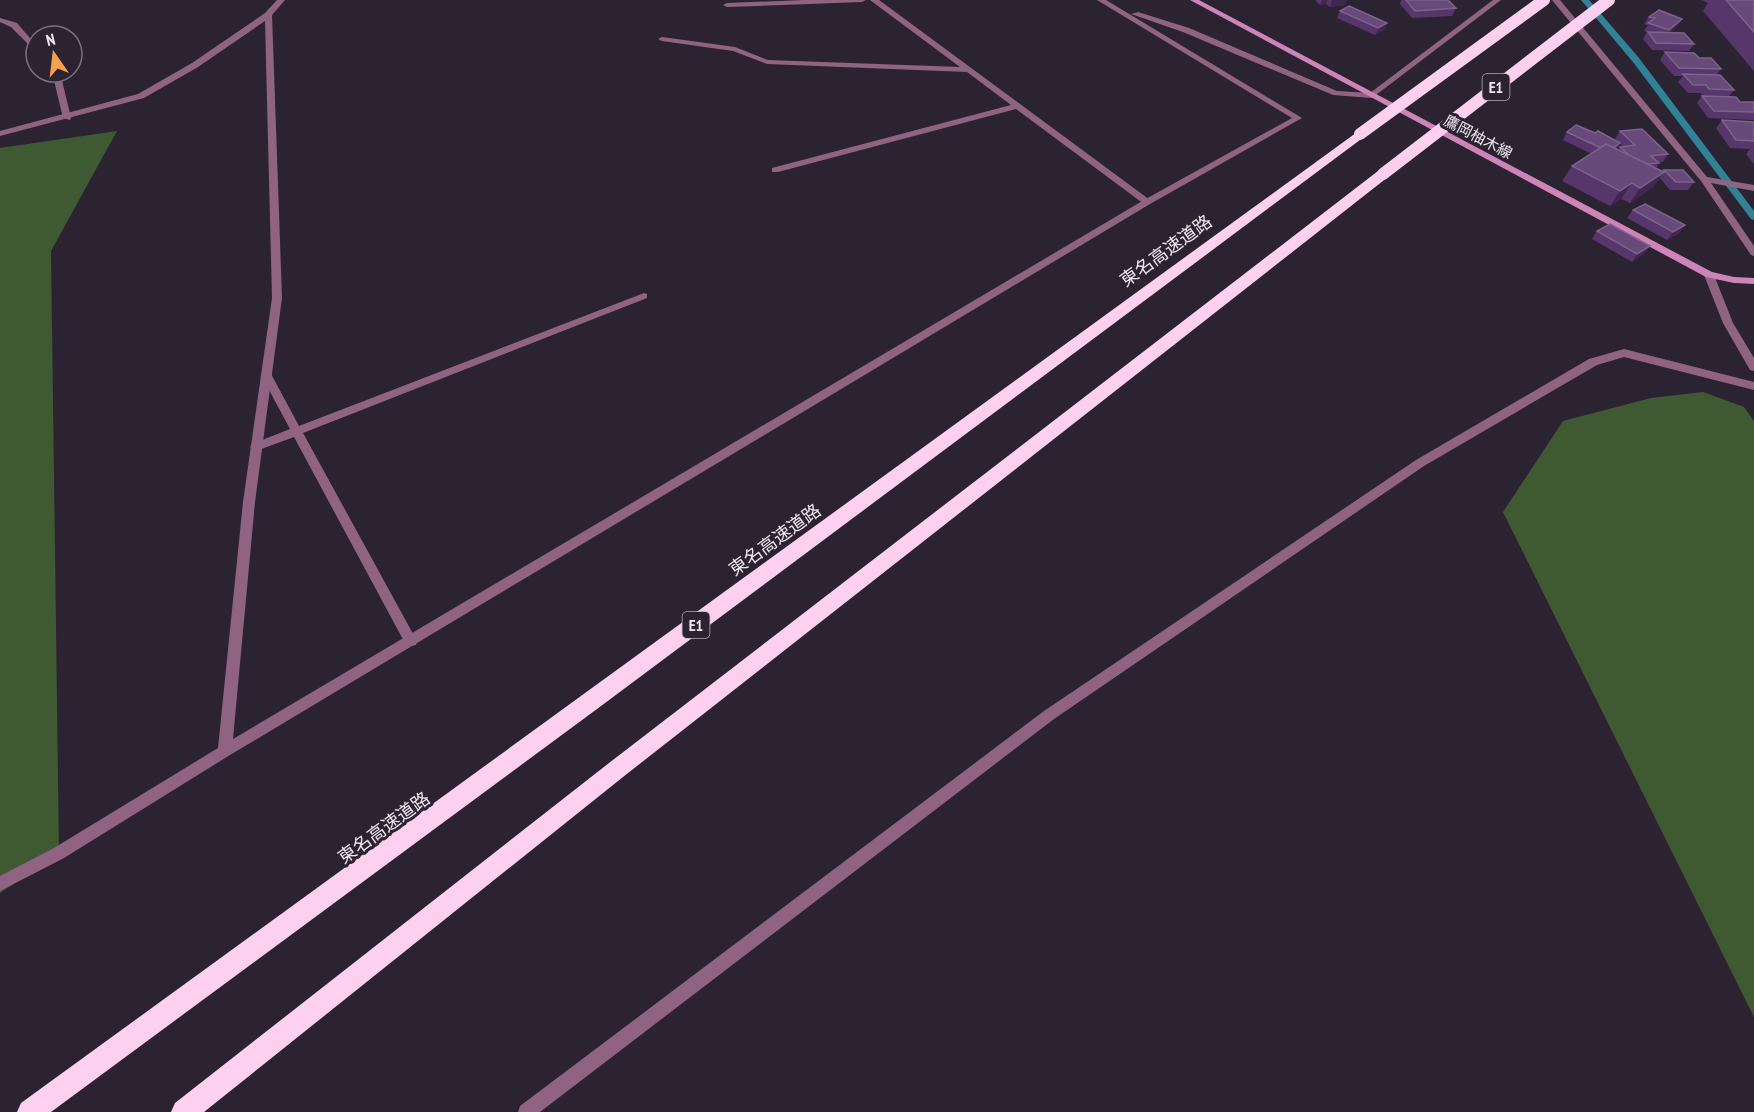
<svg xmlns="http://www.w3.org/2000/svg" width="1754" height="1112" font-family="'PT Sans Narrow','Noto Sans JP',sans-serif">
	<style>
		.green { fill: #3f5933 }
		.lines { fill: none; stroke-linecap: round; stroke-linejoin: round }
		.stream { fill: #308294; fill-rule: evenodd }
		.lane { fill: #916383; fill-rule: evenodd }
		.street { fill: #916383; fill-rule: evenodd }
		.secondary { fill: #cd84b7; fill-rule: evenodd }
		.highway { fill: #fed0ef; fill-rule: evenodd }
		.highway-bridge { stroke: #fed0ef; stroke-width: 12 }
		.wall { fill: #57366c; fill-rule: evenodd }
		.shaded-wall { fill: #3f274f }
		.building { fill: #67497a; stroke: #7c628d; stroke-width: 1.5 }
		.labels { text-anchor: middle; stroke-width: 6; stroke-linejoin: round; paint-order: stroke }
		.far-street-label { font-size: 15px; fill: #ece6f1; stroke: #2c2332 }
		.shield { fill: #2c2332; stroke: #b2acb8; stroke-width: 1.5 }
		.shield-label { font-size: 16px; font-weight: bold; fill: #ece6f1 }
		.street-label { font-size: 18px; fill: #ece6f1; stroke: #2c2332 }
	</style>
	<rect width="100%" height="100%" fill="#2c2332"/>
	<g class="green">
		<path d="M117 131 51 251 59 853 0 893V148Z"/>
		<path d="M1703 392 1744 407 1754 421V1017L1503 512 1563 421 1651 398Z"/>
	</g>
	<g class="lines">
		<path class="stream" d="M1581 0H1589L1639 58 1754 211V220L1751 219 1633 62Z"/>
		<g class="lane">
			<path d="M804 0H866L862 2 727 7 723 5 727 3Z"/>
			<path d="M870 0H879L1150 200V204H1144L1016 109 778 172H772V168L1011 105 967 72 767 64 733 51 662 41 658 39 662 37 735 47 768 60 960 67Z"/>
			<path d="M0 18 17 23 36 45V52L11 27 0 22Z"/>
			<path d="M52 72H60L71 118 70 120 63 118Z"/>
			<path d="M644 293 647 294V298L303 433 417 641 416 645 411 646 406 645 294 437 256 451 250 447 252 444 290 429 261 375 262 372H270L299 426Z"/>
			<path d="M1624 349 1754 382V390L1624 357 1597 365 1424 466 1054 719 540 1112H518L520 1106 1044 711 1416 460 1589 359Z"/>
		</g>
		<g class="street">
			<path d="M277 0H285L272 15 282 298 255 502 233 739 1144 200 1292 118 1097 0H1106L1302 118 1150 204 230 755 64 858 0 891V876L54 848 218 748 243 502 272 298 265 21 198 67 144 98 0 136V131L138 94 192 63 265 13Z"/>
			<path d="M1493 0H1501L1372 98 1333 95 1183 32 1131 14 1138 12 1189 28 1337 91 1370 93Z"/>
			<path d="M1552 0H1560L1707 177 1754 185V191L1711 183 1754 246V256L1751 255 1701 181Z"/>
			<path d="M1709 272 1714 275 1733 323 1754 358V371L1750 370 1723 323 1704 275Z"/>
		</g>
		<path class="secondary" d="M1190 0H1199L1712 272 1734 277 1754 278V284L1734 283 1706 277Z"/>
		<g class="highway">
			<path d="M1360 130 1366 134 1364 137 597 709 51 1112H17L21 1103Z"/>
			<path d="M1383 170 1388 171 1389 174 1388 177 623 777 204 1112H171L175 1103 609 763 1378 171Z"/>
		</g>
		<g class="highway-bridge">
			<path d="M1360 134 1544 0"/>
			<path d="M1383 174 1609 0"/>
		</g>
	</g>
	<g class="wall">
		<path d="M1315 0H1347L1345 5 1330 7 1326 4 1320 5Z"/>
		<path d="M1401 0H1448L1456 8 1452 16 1412 18 1400 4Z"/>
		<path d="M1701 0H1754V71L1703 11 1708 3Z"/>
		<path d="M1340 11 1387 23 1384 30 1375 35 1337 18Z"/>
		<path d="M1649 17 1682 19 1677 26 1670 32 1694 44 1689 51 1652 50 1643 39 1647 32 1644 31 1648 25 1644 24Z"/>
		<path d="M1665 52 1699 58 1721 69 1716 75 1734 90 1728 97 1740 102H1754V120L1708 118 1697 103 1702 96H1703L1701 93H1688L1678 82 1683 76H1674L1660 60Z"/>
		<path d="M1722 120 1754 122V164L1746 154 1750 149 1730 148 1716 128Z"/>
		<path d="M1620 131 1668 154 1663 162H1658L1659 163 1656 168 1663 172 1664 170 1694 182 1688 190H1670L1660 178 1653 187 1630 203 1621 199 1610 206 1562 181 1572 166 1592 154 1563 140 1567 132 1595 133 1618 142 1615 139ZM1620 143 1623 147H1620L1618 150 1616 149Z"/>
		<path d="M1633 210 1685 225 1679 233 1667 240 1627 218Z"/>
		<path d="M1597 231 1644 254 1632 262 1592 239Z"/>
	</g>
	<g class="shaded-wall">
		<path d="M1322 0H1328L1326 4 1320 5Z"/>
		<path d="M1332 0H1347L1345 5 1330 7Z"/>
		<path d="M1682 19 1677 26 1664 37 1669 30Z"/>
		<path d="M1387 23 1384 30 1375 35 1378 28Z"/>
		<path d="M1664 172 1653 187 1630 203 1640 188Z"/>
		<path d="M1632 183 1621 199 1610 206 1620 191Z"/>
		<path d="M1685 225 1679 233 1667 240 1673 232Z"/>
		<path d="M1650 246 1644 254 1632 262 1637 254Z"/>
	</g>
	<g class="building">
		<path d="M1406 0H1448L1456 8 1415 11Z"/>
		<path d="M1726 0H1754V32Z"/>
		<path d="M1349 6 1387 23 1378 28 1340 11Z"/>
		<path d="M1659 10 1682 19 1669 30 1648 23 1655 18 1649 17Z"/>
		<path d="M1648 32 1684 33 1694 44 1656 43Z"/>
		<path d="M1665 52 1694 53 1699 58H1711L1721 69 1679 68Z"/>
		<path d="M1683 74 1720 75 1734 90 1709 89 1706 85H1693Z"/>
		<path d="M1702 96 1736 97 1740 102H1754V112L1714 111Z"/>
		<path d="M1722 120 1754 122V141L1736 140Z"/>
		<path d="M1576 125 1595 133 1598 131 1620 143 1613 148 1606 144 1601 148 1567 132Z"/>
		<path d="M1642 129 1668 154 1651 156 1659 163 1648 164 1630 156 1620 147 1635 145 1620 131Z"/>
		<path d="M1606 144 1664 172 1640 188 1632 183 1620 191 1572 166Z"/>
		<path d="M1664 170H1683L1694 182H1676Z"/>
		<path d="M1645 204 1685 225 1673 232 1633 210Z"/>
		<path d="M1610 224 1650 246 1637 254 1597 231Z"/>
	</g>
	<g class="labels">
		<g class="far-street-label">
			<text transform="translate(1478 137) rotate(28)" y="5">鷹岡柚木線</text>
		</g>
		<g class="shield">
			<rect x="1482.5" y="74" width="27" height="26" rx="4.5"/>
			<rect x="682.5" y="612" width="27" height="26" rx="4.5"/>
		</g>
		<g class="shield-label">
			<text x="1496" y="93">E1</text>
			<text x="696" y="631">E1</text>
		</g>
		<g class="street-label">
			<text transform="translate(1166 251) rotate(-36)" y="6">東名高速道路</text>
			<text transform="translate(775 540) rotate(-36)" y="6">東名高速道路</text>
			<text transform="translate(384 828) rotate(-36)" y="6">東名高速道路</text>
		</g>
	</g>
	<g transform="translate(54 54) rotate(346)"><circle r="28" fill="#2c2332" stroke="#79717e" stroke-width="1.5"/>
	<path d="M0-4.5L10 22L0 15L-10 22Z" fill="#f7a149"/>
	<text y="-9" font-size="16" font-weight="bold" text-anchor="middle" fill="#ece6f1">N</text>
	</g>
</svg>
